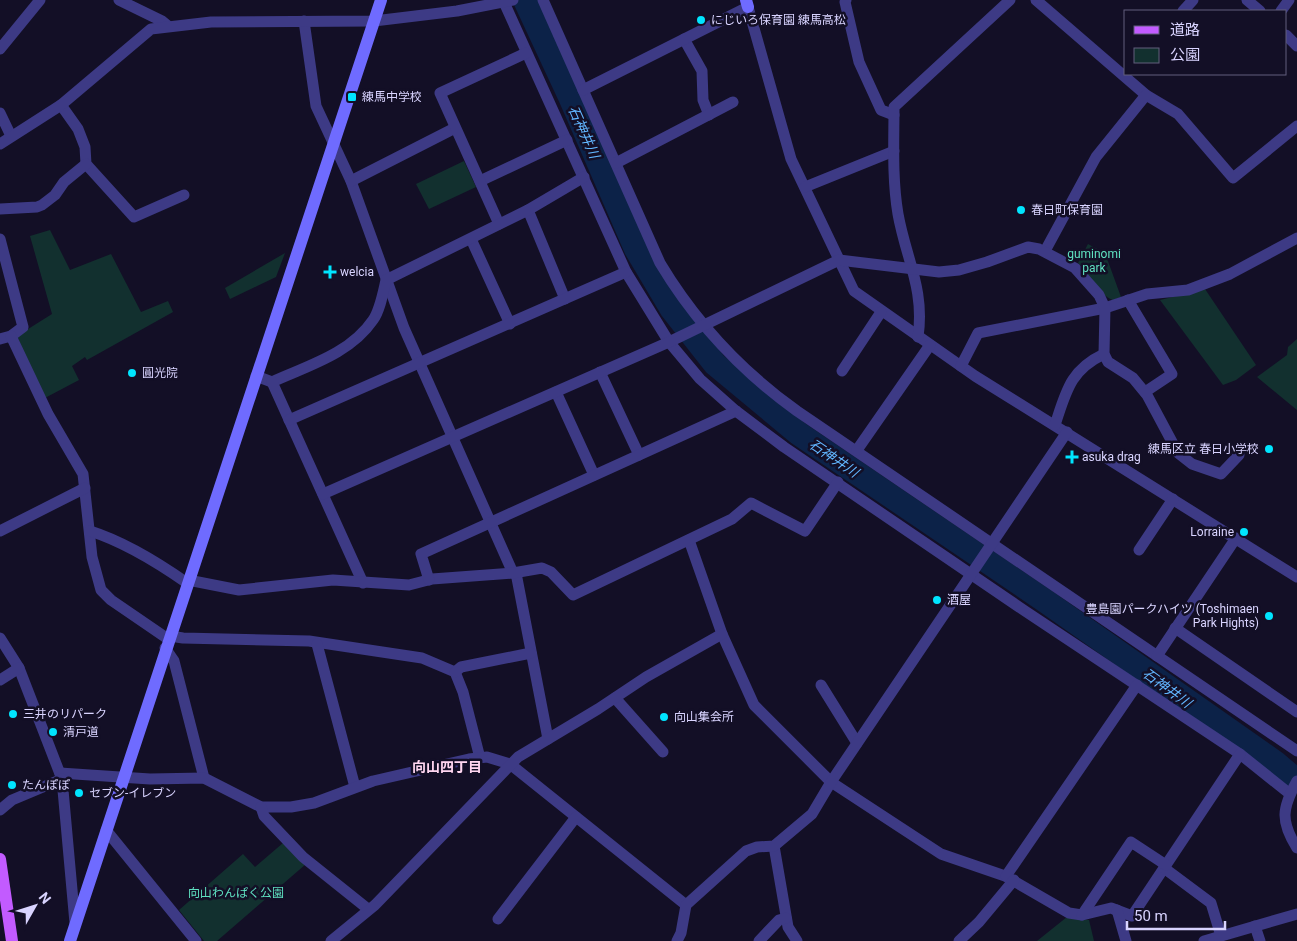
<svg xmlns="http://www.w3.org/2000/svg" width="1297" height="941" font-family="Roboto,'Noto Sans JP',sans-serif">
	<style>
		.green { fill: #12302f }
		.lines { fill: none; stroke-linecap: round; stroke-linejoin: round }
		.river { stroke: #0c2248; stroke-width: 24 }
		.street { stroke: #3d3a85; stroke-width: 11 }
		.secondary { stroke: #6f6bff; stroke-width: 12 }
		.primary { stroke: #c25bff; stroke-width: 12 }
		.poi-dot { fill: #00e5ff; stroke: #130f26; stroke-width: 2 }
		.labels { text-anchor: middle; stroke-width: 5; stroke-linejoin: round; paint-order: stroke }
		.poi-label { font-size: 12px; fill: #d9d4ff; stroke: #130f26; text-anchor: start }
		.park-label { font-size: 12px; fill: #5fe0c0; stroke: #130f26 }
		.water-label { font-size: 14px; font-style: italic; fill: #62b6ff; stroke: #130f26 }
		.neighbourhood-label { font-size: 14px; font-weight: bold; fill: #ffd6f0; stroke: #130f26 }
	</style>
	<rect width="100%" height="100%" fill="#130f26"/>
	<g class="green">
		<path d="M464 161 476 187 429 209 416 184Z"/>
		<path d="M50 230 70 270 111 254 141 312 168 301 173 312 87 360 85 357 72 366 79 380 43 399 17 336 52 314 30 236Z"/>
		<path d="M1088 244 1105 253 1121 297 1113 300C1099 295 1089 274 1078 263Z"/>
		<path d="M285 253 276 277 230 299 225 288Z"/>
		<path d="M1205 289 1256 365 1236 380 1223 385 1160 300Z"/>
		<path d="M1297 339V410L1257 377 1287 355 1288 347Z"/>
		<path d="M283 843 306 864 217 941H204L179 910 243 854 255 867Z"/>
		<path d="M1067 917 1089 920 1094 941H1037Z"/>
	</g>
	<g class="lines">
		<path class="river" d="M525 0 571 99 636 249 671 308 715 364 798 433 1044 600 1276 763 1297 781"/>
		<g class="street">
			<path d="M119 0 162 21 168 26"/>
			<path d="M503 0 626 272 669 342 700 379 736 411 784 447 1025 611 1240 754 1290 794"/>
			<path d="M543 0 660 263C696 323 741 371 797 411L1297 751"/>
			<path d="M846 0 845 2 859 62 881 110 894 115"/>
			<path d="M1036 0 1146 95 1178 114 1233 178 1297 126"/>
			<path d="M1247 0 1260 11"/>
			<path d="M1183 11 1193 0"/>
			<path d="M1281 11 1289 0"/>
			<path d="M304 21 316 106 351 181 404 328 513 573"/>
			<path d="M1286 35 1297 46"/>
			<path d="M684 39 702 71 703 100 709 115"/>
			<path d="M0 49 40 0"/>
			<path d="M583 90 748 7 791 159 854 291 975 376 1297 577"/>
			<path d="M61 105 78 129 85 147 86 164 134 217 184 195"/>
			<path d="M0 113 11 136"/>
			<path d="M0 144 61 105 151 29 211 22 374 21 457 11 513 0"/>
			<path d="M616 163 733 102"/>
			<path d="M351 181 455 128"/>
			<path d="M480 181 567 140"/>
			<path d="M805 187 894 151"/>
			<path d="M0 209 37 207 42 205 55 195 64 182 86 164"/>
			<path d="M528 210 565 299"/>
			<path d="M499 224 440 93 526 53"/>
			<path d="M0 239 23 327 11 336 0 339"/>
			<path d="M471 239 510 324"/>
			<path d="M1045 251 1096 157 1146 95"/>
			<path d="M1128 300 1172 374 1145 392"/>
			<path d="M11 336 48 414 83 474 92 557 101 590 111 600 168 639"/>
			<path d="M918 337C925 289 906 259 898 214 892 178 894 142 894 107L1010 0"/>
			<path d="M961 366 978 333 1105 308 1147 294 1188 290 1230 274 1297 238"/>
			<path d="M842 371 881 312"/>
			<path d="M600 372 639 455"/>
			<path d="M256 376 272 382C307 366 350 354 373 320 380 310 383 293 386 280L528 210 584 177"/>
			<path d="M272 382 363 583"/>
			<path d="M556 392 594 475"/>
			<path d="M289 420 626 272"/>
			<path d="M1055 425C1066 392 1070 370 1104 354"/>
			<path d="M857 450 930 345"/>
			<path d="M323 494 669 342 839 260 939 272 959 270 987 262 1028 247 1039 249 1075 268 1099 295 1105 308 1104 354 1108 362 1133 378 1147 395 1178 453 1192 464 1221 474 1239 455"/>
			<path d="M0 531 85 488"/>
			<path d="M90 531C125 542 157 562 187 583"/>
			<path d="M689 540 722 634 754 705 831 782 941 854 1005 876 1069 913 1082 915 1111 908 1132 916 1240 754"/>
			<path d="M1139 550 1173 499"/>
			<path d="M516 573 548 739"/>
			<path d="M188 580 239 590 333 580 409 585 432 579 513 573 542 568 551 572 573 595 732 519 751 503 805 531 838 482"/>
			<path d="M429 580 421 554 736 411"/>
			<path d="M1175 628 1297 712"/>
			<path d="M170 636 183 638 309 641 422 658 455 672 463 692 480 758"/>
			<path d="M0 638 19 668 62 779 75 923"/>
			<path d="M317 644 355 787"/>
			<path d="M165 648 174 661 204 778"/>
			<path d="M1157 656 1236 538"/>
			<path d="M455 672 461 667 531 653"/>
			<path d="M0 680 19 668"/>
			<path d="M821 685 857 743"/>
			<path d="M615 698 663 752"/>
			<path d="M60 773 150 779 204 778 261 807H291L314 803 373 781 469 759 487 757 510 764 686 905"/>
			<path d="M1297 781C1282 808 1280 821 1297 848"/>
			<path d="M261 807 264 816 303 857 368 909"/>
			<path d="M0 810 12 800 62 779"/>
			<path d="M106 830 196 941"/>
			<path d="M774 846 788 927 797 941"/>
			<path d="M1164 868 1211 903 1221 936"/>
			<path d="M1006 876 1137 685"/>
			<path d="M1117 910 1126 941"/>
			<path d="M1082 915 1131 842 1166 865"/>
			<path d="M498 919 576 817"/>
			<path d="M1255 926 1260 941"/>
			<path d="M331 941 375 905 518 757 598 709 646 677 722 634"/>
			<path d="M677 941 681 933 686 905 746 851 757 847 774 846 812 814 831 782 1067 432"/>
			<path d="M759 941 779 920 786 918"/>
			<path d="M959 941 979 922 1014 880"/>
			<path d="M1204 941 1297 914"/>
		</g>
		<g class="secondary">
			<path d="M746 0 748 7"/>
			<path d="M70 941 381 0"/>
		</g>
		<path class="primary" d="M0 859 12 941"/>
	</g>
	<g class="poi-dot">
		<circle cx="701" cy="20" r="5"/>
		<rect x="347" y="92" width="10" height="10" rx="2.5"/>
		<circle cx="1021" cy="210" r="5"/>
		<path d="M327.5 264.5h5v5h5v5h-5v5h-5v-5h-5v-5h5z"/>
		<circle cx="132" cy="373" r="5"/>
		<circle cx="1269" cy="449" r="5"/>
		<path d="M1069.5 449.5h5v5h5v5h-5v5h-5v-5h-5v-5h5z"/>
		<circle cx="1244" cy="532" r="5"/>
		<circle cx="937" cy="600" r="5"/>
		<circle cx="1269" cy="616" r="5"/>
		<circle cx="13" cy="714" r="5"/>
		<circle cx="664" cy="717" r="5"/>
		<circle cx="53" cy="732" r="5"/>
		<circle cx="12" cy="785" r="5"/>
		<circle cx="79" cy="793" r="5"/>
	</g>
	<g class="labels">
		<g class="poi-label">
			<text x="711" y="24">にじいろ保育園 練馬高松</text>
			<text x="362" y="101">練馬中学校</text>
			<text x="1031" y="214">春日町保育園</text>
			<text x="340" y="276">welcia</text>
			<text x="142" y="377">圓光院</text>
			<text x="1259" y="453" text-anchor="end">練馬区立 春日小学校</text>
			<text x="1082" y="461">asuka drag</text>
			<text x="1234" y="536" text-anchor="end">Lorraine</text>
			<text x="947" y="604">酒屋</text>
			<text x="1259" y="613" text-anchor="end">豊島園パークハイツ (Toshimaen<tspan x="1259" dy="14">Park Hights)</tspan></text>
			<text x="23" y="718">三井のリパーク</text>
			<text x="674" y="721">向山集会所</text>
			<text x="63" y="736">清戸道</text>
			<text x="22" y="789">たんぽぽ</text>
			<text x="89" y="797">セブン-イレブン</text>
		</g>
		<g class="park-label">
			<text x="1094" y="258">guminomi<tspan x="1094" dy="14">park</tspan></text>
			<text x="236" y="897">向山わんぱく公園</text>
		</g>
		<g class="water-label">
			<text transform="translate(584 132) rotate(66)" y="5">石神井川</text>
			<text transform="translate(834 458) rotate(34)" y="5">石神井川</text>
			<text transform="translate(1167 688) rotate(36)" y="5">石神井川</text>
		</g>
		<g class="neighbourhood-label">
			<text x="447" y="772">向山四丁目</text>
		</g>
	</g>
	<rect x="1124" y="10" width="162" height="65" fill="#130f26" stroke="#625e7d"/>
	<rect x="1134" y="26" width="25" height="8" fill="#c25bff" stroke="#625e7d"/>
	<text x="1170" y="35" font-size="15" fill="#d9d4ff">道路</text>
	<rect x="1134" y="48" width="25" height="15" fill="#12302f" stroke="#625e7d"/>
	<text x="1170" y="60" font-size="15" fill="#d9d4ff">公園</text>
	<g transform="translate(35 906) rotate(51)" stroke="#130f26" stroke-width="4" paint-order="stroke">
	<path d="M0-4L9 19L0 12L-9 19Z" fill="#d9d4ff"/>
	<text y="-8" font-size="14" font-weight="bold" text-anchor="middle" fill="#d9d4ff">N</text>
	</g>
	<path d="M1127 921v8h98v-8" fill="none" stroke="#d9d4ff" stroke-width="2.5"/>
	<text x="1134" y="921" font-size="15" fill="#d9d4ff" stroke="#130f26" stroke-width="4" paint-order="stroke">50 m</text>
</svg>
